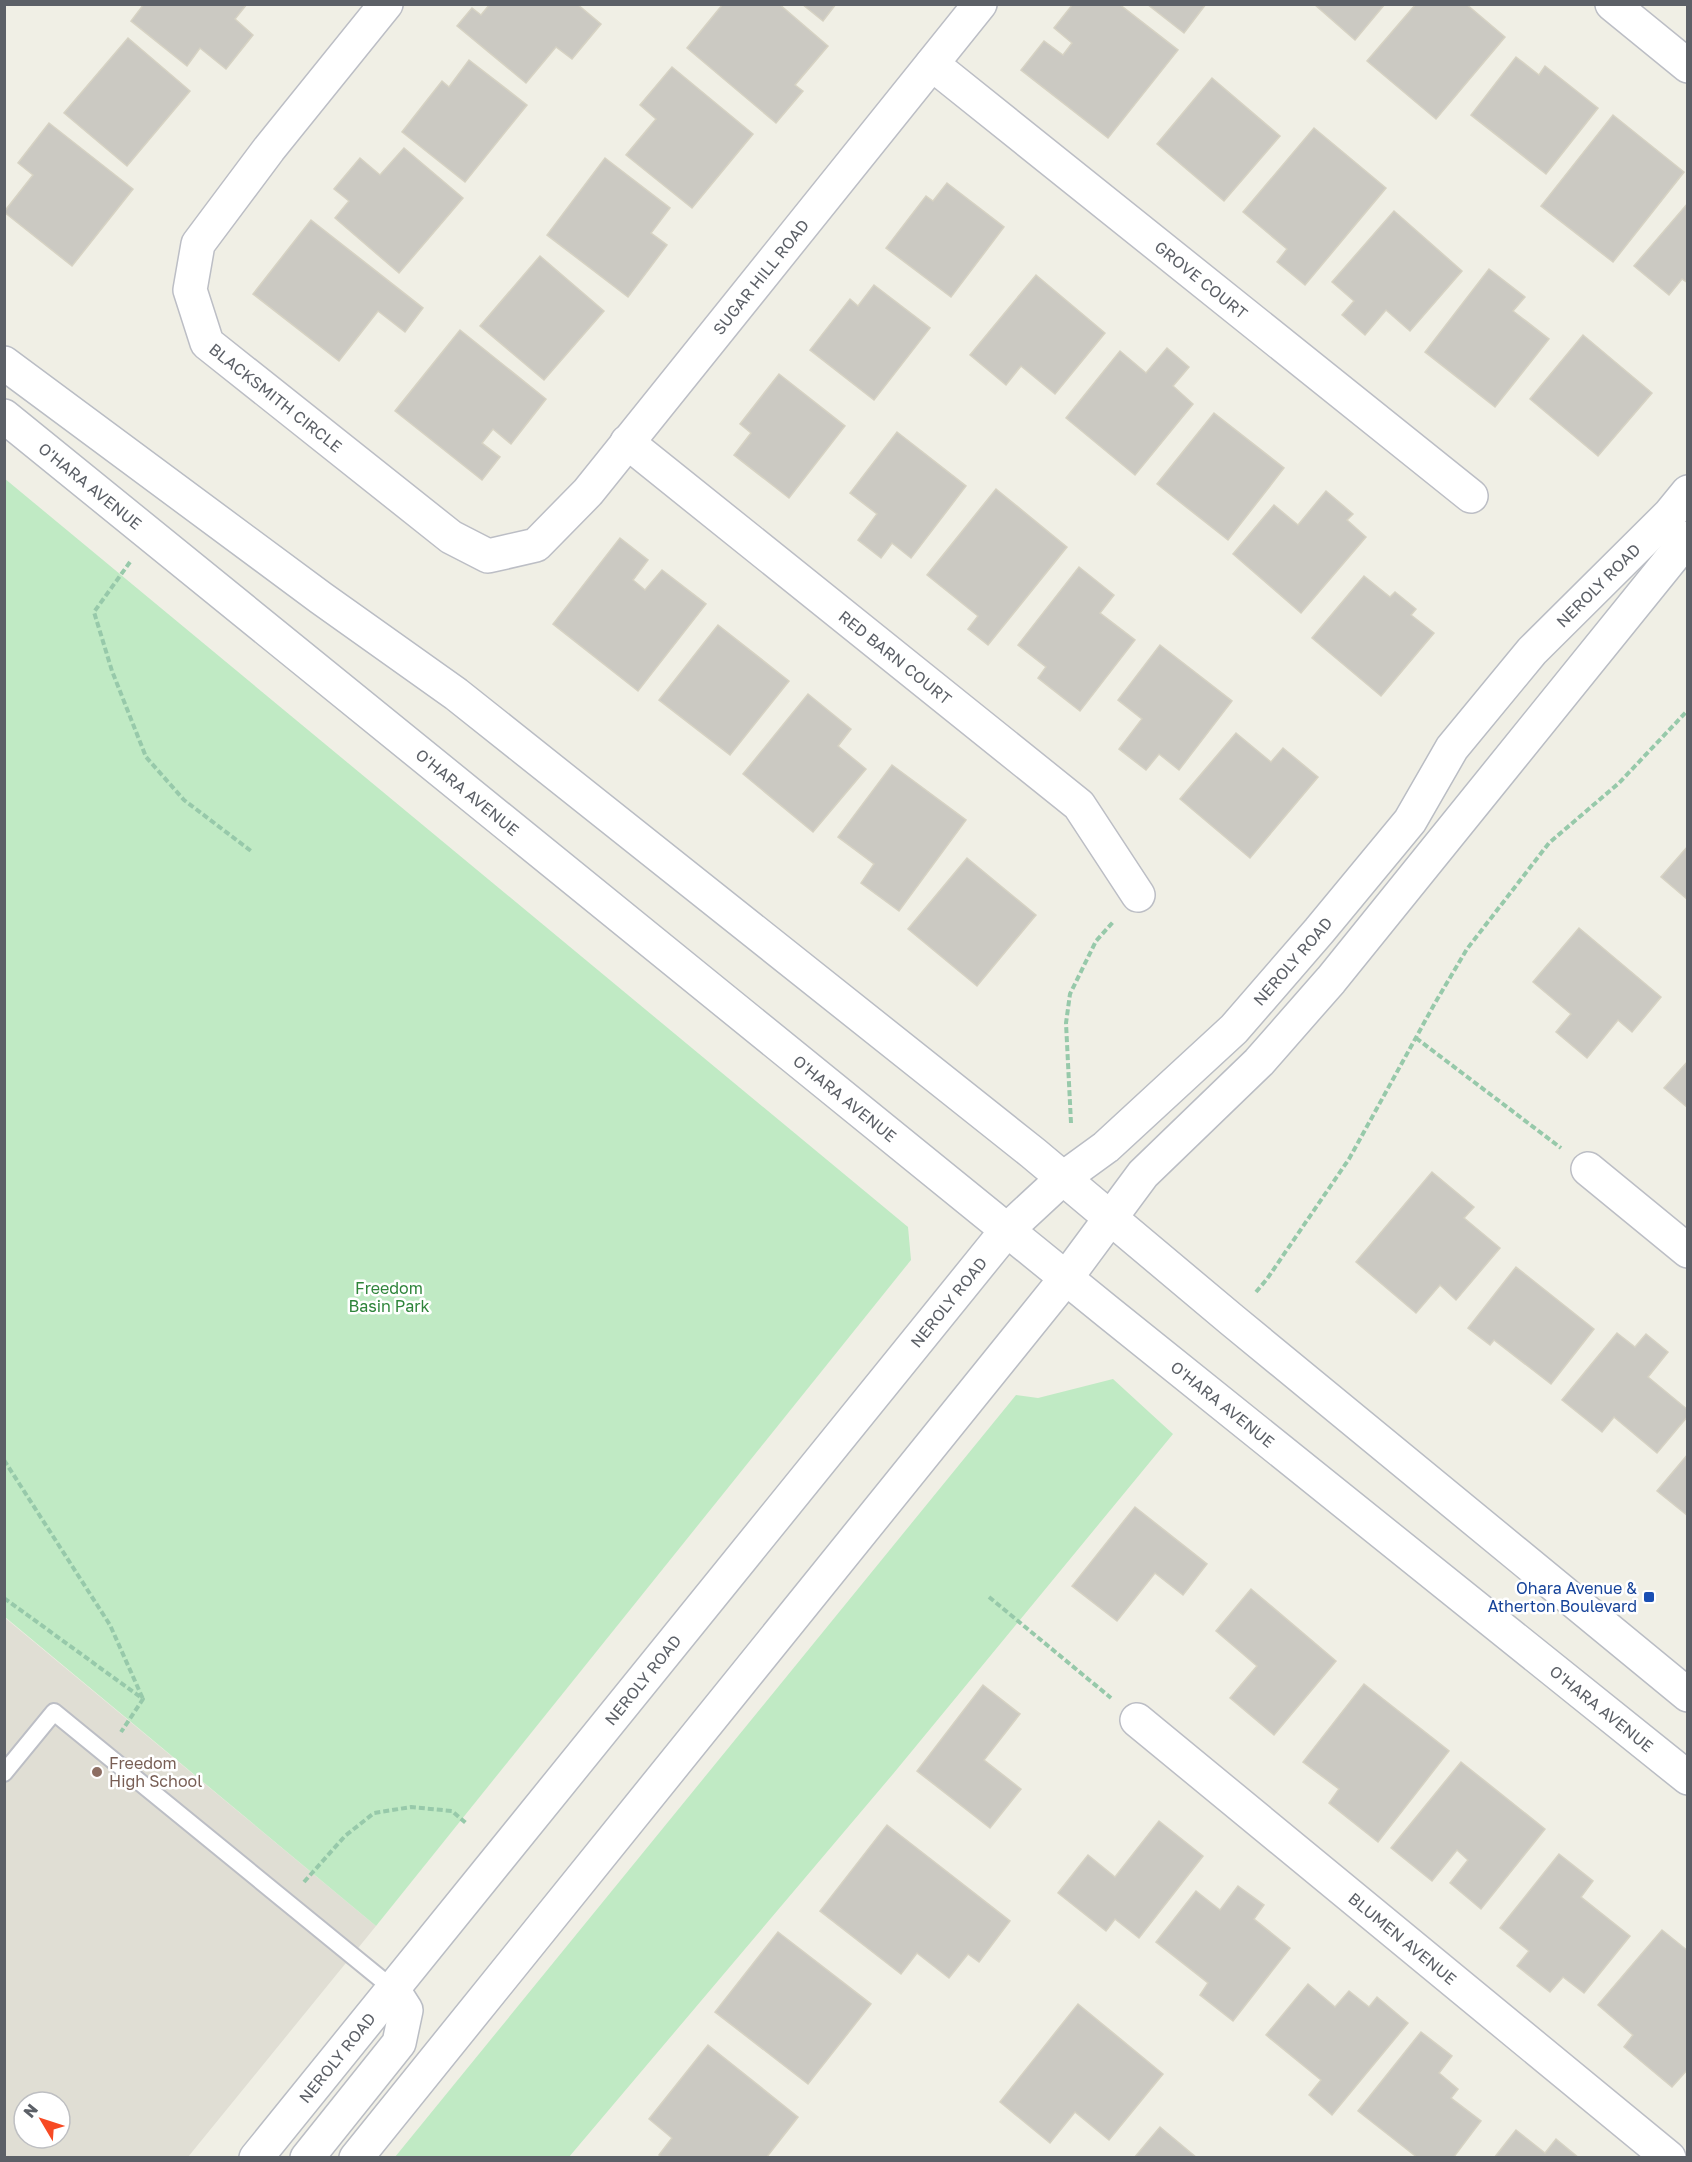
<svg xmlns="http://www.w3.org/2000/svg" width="1692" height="2162" font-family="'Golos Text',sans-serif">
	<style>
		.education { fill: #e0ded4; fill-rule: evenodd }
		.green { fill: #c0eac4 }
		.building { fill: #cbc9c2; stroke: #d6d2c3; stroke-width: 1.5 }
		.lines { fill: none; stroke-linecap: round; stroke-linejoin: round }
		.lane-casing { stroke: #bcbec5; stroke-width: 20 }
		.street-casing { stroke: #bcbec5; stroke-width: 36 }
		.secondary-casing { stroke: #babdc4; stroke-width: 36 }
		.path { stroke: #97c9aa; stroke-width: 4; stroke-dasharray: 6 3; stroke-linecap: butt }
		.lane { stroke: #fff; stroke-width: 16 }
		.street { stroke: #fff; stroke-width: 33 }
		.secondary { stroke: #fff; stroke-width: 33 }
		.transit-dot { fill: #1a4fb4; stroke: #fff; stroke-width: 2 }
		.education-dot { fill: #8d6e63; stroke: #fff; stroke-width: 2 }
		.labels { text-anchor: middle; stroke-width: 5; stroke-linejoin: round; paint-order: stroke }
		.street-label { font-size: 16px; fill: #5c6067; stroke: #fff }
		.park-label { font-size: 16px; fill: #2e843a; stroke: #fff }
		.transit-label { font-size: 16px; fill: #164399; stroke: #fff; text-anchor: end }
		.education-label { font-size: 16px; fill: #785e54; stroke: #fff; text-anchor: start }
	</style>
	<rect width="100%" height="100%" fill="#f0efe5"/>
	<path class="education" d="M4 1617 376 1926 188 2157H5ZM24 2102H60V2138H24Z"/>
	<g class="green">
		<path d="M4 478 908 1227 911 1260 376 1926 5 1617Z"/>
		<path d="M1113 1379 1173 1434 893 1774 569 2157H395L1016 1395 1038 1398Z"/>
	</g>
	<g class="building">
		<path d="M144 4H247L235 19 253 35 226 69 200 48 187 66 131 21Z"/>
		<path d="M490 4H577L601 24 572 59 556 47 526 83 457 26 472 8 481 15Z"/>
		<path d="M723 4H779L828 46 795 85 803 91 776 123 687 48Z"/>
		<path d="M802 4H836L823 21Z"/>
		<path d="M1073 4H1119L1178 50 1108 138 1021 70 1044 41 1063 55 1072 43 1054 28Z"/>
		<path d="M1147 4H1206L1184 33Z"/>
		<path d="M1314 4H1385L1355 40Z"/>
		<path d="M1416 4H1466L1505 37 1436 119 1367 61Z"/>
		<path d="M128 38 190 91 127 166 64 113Z"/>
		<path d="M1516 57 1539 75 1545 66 1598 108 1546 174 1471 115Z"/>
		<path d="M469 60 527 105 465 182 402 132 442 81 449 87Z"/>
		<path d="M672 67 753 134 692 208 626 155 656 119 640 105Z"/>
		<path d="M1212 78 1280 136 1224 201 1157 144Z"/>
		<path d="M1613 115 1684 172 1613 262 1541 206Z"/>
		<path d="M49 123 133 189 72 266 4 212 33 175 18 163Z"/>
		<path d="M1314 128 1386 188 1305 285 1277 262 1287 249 1243 212Z"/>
		<path d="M404 148 463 198 399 273 335 218 349 201 334 189 360 158 380 175Z"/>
		<path d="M605 158 670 208 651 233 667 245 628 297 547 235Z"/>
		<path d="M947 183 1004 227 951 297 886 248 926 196 933 201Z"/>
		<path d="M1688 203V283L1682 279 1669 295 1634 266Z"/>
		<path d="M1394 211 1462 271 1410 331 1386 310 1365 335 1342 315 1354 301 1332 282Z"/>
		<path d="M311 220 423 308 405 332 378 311 339 361 253 294Z"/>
		<path d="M540 256 604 311 544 380 480 326Z"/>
		<path d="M1489 269 1525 297 1513 311 1549 339 1495 407 1425 352Z"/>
		<path d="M1036 275 1105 333 1055 394 1021 366 1006 385 970 355Z"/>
		<path d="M874 285 930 328 874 400 810 350 850 299 858 306Z"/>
		<path d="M460 330 546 399 511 444 493 429 482 443 500 457 482 480 395 411Z"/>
		<path d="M1583 335 1652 393 1598 456 1530 399Z"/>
		<path d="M1167 348 1189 367 1173 386 1193 404 1135 475 1066 418 1120 351 1146 373Z"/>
		<path d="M779 374 845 426 789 498 734 455 751 433 740 424Z"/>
		<path d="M1214 413 1284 468 1228 540 1157 484Z"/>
		<path d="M897 432 966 486 911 558 892 543 881 558 858 540 877 514 850 493Z"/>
		<path d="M996 489 1067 547 988 645 968 629 978 616 927 575Z"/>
		<path d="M1326 491 1353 514 1347 520 1366 537 1301 613 1233 554 1274 505 1298 525Z"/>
		<path d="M620 538 648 560 633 580 645 590 662 570 706 604 638 691 553 624Z"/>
		<path d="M1079 567 1114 595 1100 613 1135 640 1080 711 1038 678 1046 667 1018 645Z"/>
		<path d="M1364 576 1390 597 1395 592 1416 609 1411 615 1434 633 1381 696 1312 638Z"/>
		<path d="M718 625 789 681 730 755 659 700Z"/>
		<path d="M1160 645 1232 701 1179 770 1159 754 1146 770 1119 749 1142 719 1118 700Z"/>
		<path d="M808 694 851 729 838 746 866 769 813 832 743 774Z"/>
		<path d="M1236 733 1271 762 1283 748 1318 777 1250 858 1180 799Z"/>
		<path d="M892 765 966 820 899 911 861 883 874 864 838 837Z"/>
		<path d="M1688 846V900L1661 877Z"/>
		<path d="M967 858 1036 915 977 986 908 929Z"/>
		<path d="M1579 928 1661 997 1632 1032 1618 1020 1587 1058 1556 1032 1571 1014 1533 982Z"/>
		<path d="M1688 1061V1108L1664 1088Z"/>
		<path d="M1432 1172 1474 1207 1464 1218 1500 1248 1456 1300 1440 1285 1416 1313 1356 1262Z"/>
		<path d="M1516 1267 1594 1329 1551 1384 1494 1340 1490 1345 1468 1328Z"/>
		<path d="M1617 1333 1635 1347 1646 1334 1668 1352 1648 1377 1688 1410V1416L1657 1453 1614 1417 1602 1432 1562 1400Z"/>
		<path d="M1688 1454V1516L1657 1491Z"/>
		<path d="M1135 1507 1207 1564 1183 1595 1155 1573 1117 1621 1072 1586Z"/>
		<path d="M1251 1589 1336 1661 1274 1735 1230 1698 1257 1666 1216 1631Z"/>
		<path d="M1364 1684 1449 1751 1378 1842 1329 1803 1339 1789 1303 1762Z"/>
		<path d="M983 1685 1020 1714 984 1760 1021 1789 990 1828 917 1771Z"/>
		<path d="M1461 1762 1545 1829 1481 1909 1450 1883 1468 1860 1457 1850 1432 1881 1391 1848Z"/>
		<path d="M1159 1821 1203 1856 1139 1938 1115 1919 1106 1931 1058 1893 1088 1855 1115 1877Z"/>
		<path d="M887 1825 1010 1921 979 1962 968 1954 949 1978 917 1953 901 1974 820 1911Z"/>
		<path d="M1559 1854 1593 1881 1581 1897 1630 1936 1584 1993 1563 1977 1550 1992 1517 1966 1529 1951 1500 1928Z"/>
		<path d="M1238 1886 1264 1905 1254 1919 1290 1948 1233 2021 1200 1995 1208 1983 1156 1942 1196 1891 1220 1910Z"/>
		<path d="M1662 1930 1688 1951V2069L1672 2087 1624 2047 1633 2035 1598 2005Z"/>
		<path d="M778 1932 871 2004 808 2084 715 2012Z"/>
		<path d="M1308 1984 1335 2007 1349 1991 1369 2007 1377 1997 1408 2023 1332 2115 1309 2095 1321 2080 1266 2035Z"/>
		<path d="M1078 2004 1163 2074 1109 2140 1075 2112 1050 2143 1000 2102Z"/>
		<path d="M1421 2032 1452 2056 1439 2073 1458 2089 1451 2098 1481 2121 1453 2158H1418L1358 2111Z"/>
		<path d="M708 2045 798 2117 766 2158H662L659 2155 672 2138 649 2119Z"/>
		<path d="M1160 2127 1197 2158H1134Z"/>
		<path d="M1516 2130 1545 2153 1556 2139 1579 2158H1494Z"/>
	</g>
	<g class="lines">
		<defs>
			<path id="lane" d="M4 1773 54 1712 392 1988"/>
			<g id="street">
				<path id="s1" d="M386 4 269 149 198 244 190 290 207 343 451 537 488 556 536 545 588 492 980 4"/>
				<path d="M1612 4 1688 66"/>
				<path id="s2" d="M932 64 1471 496"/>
				<path id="s3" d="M627 442 1079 805 1138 895"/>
				<path d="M1588 1169 1688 1251"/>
				<path id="s4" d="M1137 1720 1669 2158"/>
			</g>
			<g id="secondary">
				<path d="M4 363 321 598 456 694 1033 1153 1232 1320 1688 1695"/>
				<path id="s5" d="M4 416 1108 1312 1688 1778"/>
				<path id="s6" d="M256 2158 1007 1230 1062 1179 1106 1147 1234 1029 1319 931 1410 821 1452 748 1532 651 1670 514 1688 492"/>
				<path d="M307 2158 399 2043 406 2010 392 1988"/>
				<path d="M356 2158 1066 1278 1143 1174 1259 1062 1331 980 1688 538"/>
			</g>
		</defs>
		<use href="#lane" class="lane-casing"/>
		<use href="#street" class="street-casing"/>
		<use href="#secondary" class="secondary-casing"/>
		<g class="path">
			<path d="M130 562 94 612 112 671 146 757 184 800 251 851"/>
			<path d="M1416 1038 1561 1148"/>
			<path d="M1071 1123 1066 1023 1070 994 1096 941 1114 921"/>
			<path d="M1256 1292 1267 1279 1349 1159 1435 1003 1467 949 1549 843 1619 783 1688 710"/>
			<path d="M4 1460 110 1625 143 1699"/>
			<path d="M989 1597 1111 1698"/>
			<path d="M4 1598 143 1699 121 1732"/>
			<path d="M304 1882 345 1836 374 1813 411 1807 452 1811 467 1824"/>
		</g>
		<use href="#lane" class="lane"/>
		<use href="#street" class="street"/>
		<use href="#secondary" class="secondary"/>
	</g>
	<rect class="transit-dot" x="1643" y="1591" width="12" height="12" rx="3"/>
	<circle class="education-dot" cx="97" cy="1772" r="6"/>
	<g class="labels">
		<g class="street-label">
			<text dy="6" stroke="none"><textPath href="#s1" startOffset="1160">SUGAR HILL ROAD</textPath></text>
			<text dy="6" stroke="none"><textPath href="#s2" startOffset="345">GROVE COURT</textPath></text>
			<text dy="6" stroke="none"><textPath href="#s1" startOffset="495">BLACKSMITH CIRCLE</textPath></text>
			<text dy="6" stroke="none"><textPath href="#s5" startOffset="111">O'HARA AVENUE</textPath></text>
			<text dy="6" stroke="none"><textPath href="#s6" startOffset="2073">NEROLY ROAD</textPath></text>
			<text dy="6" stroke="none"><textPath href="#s3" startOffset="344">RED BARN COURT</textPath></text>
			<text dy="6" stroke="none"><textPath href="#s5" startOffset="597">O'HARA AVENUE</textPath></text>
			<text dy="6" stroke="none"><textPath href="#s6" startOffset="1587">NEROLY ROAD</textPath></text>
			<text dy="6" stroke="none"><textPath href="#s5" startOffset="1083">O'HARA AVENUE</textPath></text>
			<text dy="6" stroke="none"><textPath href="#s6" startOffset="1101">NEROLY ROAD</textPath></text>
			<text dy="6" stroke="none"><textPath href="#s5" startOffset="1569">O'HARA AVENUE</textPath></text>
			<text dy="6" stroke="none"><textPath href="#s6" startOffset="615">NEROLY ROAD</textPath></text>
			<text dy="6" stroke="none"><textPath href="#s5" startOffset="2055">O'HARA AVENUE</textPath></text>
			<text dy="6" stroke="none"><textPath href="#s4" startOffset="344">BLUMEN AVENUE</textPath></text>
			<text dy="6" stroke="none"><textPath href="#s6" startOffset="129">NEROLY ROAD</textPath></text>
		</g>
		<g class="park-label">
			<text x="389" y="1294">Freedom<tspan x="389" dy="18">Basin Park</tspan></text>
		</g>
		<g class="transit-label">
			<text x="1637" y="1594">Ohara Avenue &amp;<tspan x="1637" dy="18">Atherton Boulevard</tspan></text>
		</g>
		<g class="education-label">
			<text x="109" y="1769">Freedom<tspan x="109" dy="18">High School</tspan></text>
		</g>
	</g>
	<rect width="1692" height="2162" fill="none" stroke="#5c6067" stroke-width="12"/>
	<g transform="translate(42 2120) rotate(309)"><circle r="28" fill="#ffffff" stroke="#bebfc2" stroke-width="1.5"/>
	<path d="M0-4.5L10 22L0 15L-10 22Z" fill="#f74a24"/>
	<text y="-9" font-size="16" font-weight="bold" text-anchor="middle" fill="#5c6067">N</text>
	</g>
</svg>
